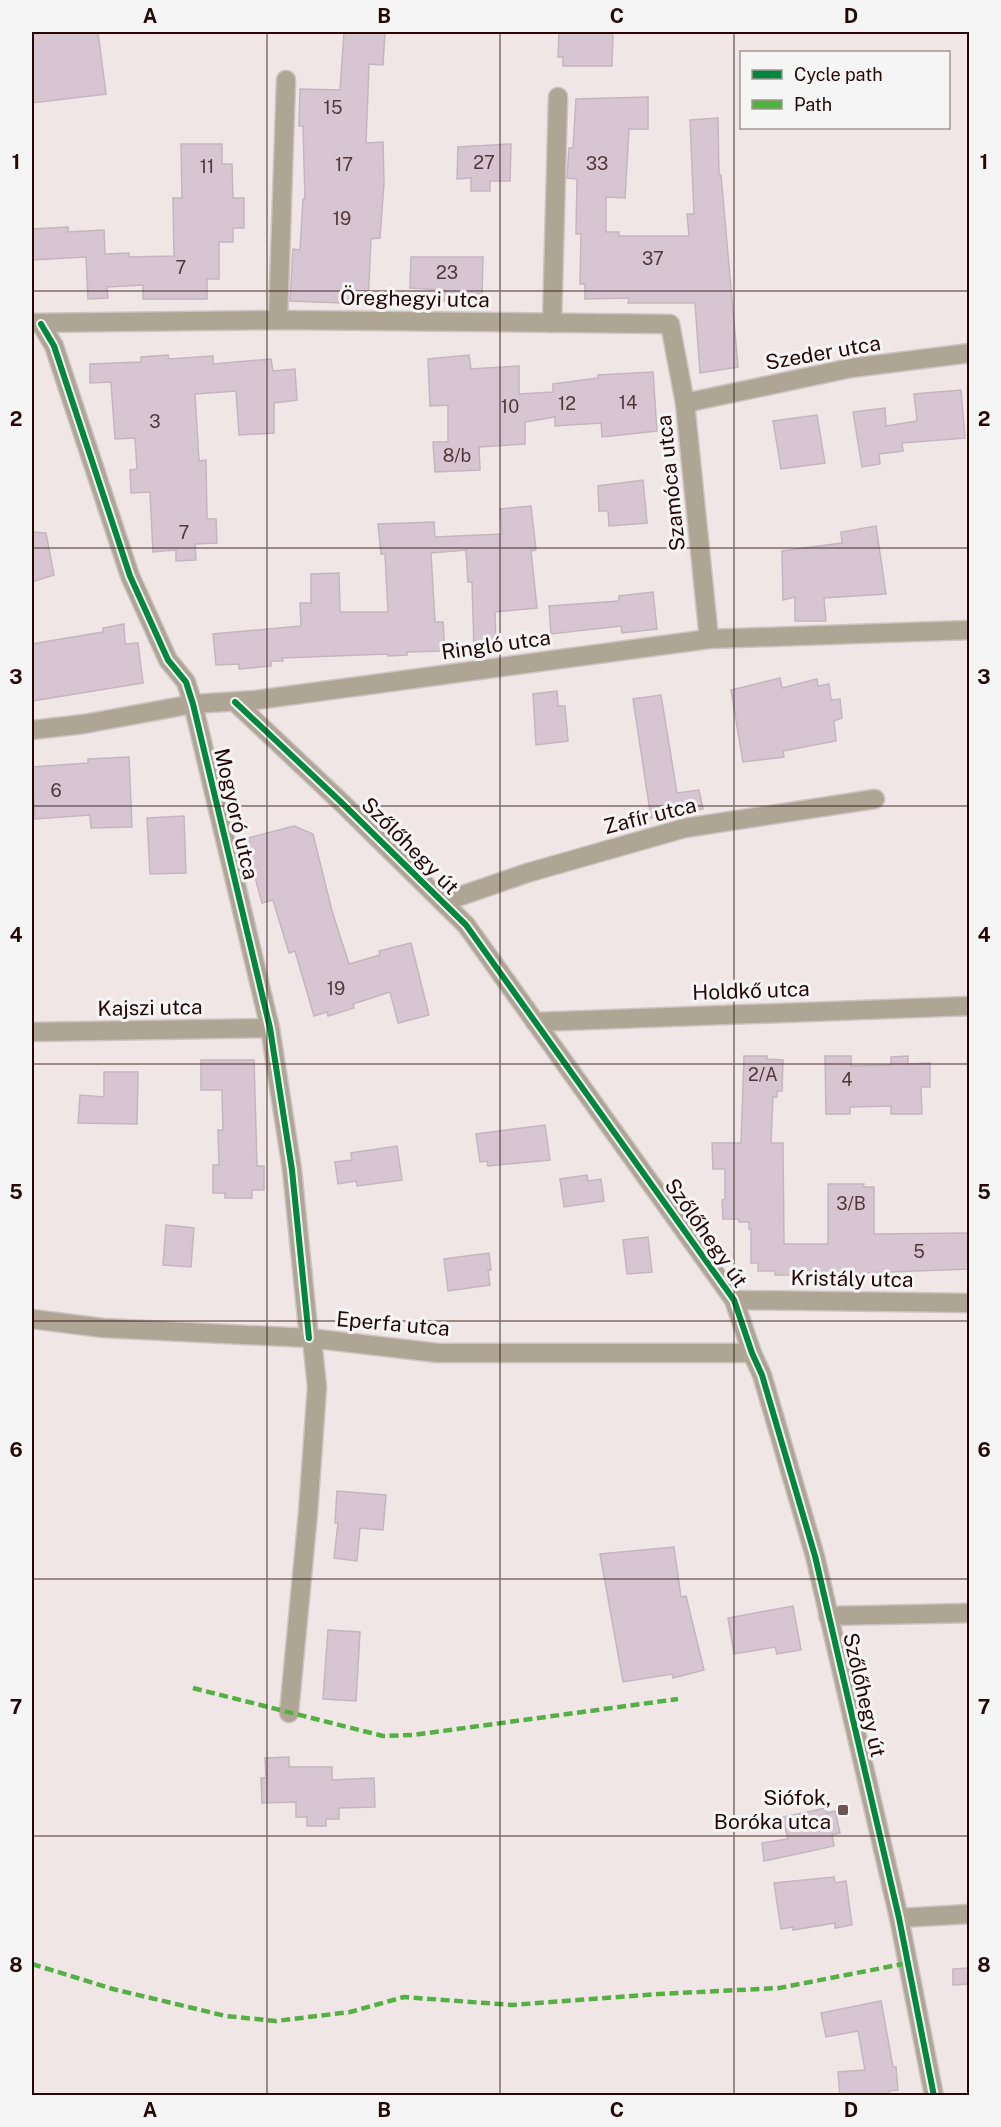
<svg xmlns="http://www.w3.org/2000/svg" width="1001" height="2127" font-family="'Public Sans',sans-serif">
	<style>
		.building { fill: #d7c6d1; stroke: #c5b5bf; stroke-width: 1.5 }
		.lines { fill: none; stroke-linecap: round; stroke-linejoin: round }
		.minor-casing { stroke: #cfc3c2; stroke-width: 21 }
		.minor { stroke: #afa594; stroke-width: 18 }
		.quiet { stroke: #55b044; stroke-width: 4.5; stroke-dasharray: 9 4.5; stroke-linecap: butt }
		.cycleway-casing { stroke: #f5f5f5; stroke-width: 10 }
		.cycleway { stroke: #00873e; stroke-width: 6 }
		.grid { fill: none; stroke: #250705; stroke-width: 1.5; stroke-opacity: 0.55 }
		.poi-dot { fill: #6c5553; stroke: #f5f5f5; stroke-width: 2 }
		.labels { text-anchor: middle; stroke-width: 6; stroke-linejoin: round; paint-order: stroke }
		.number-label { font-size: 18px; fill: #523738 }
		.street-label { font-size: 21px; fill: #250705; stroke: #f5f5f5 }
		.poi-label { font-size: 21px; fill: #250705; stroke: #f5f5f5; text-anchor: end }
		.neatline { fill: none; stroke: #250705; stroke-width: 2 }
		.grid-label { font-size: 20px; text-anchor: middle; font-weight: bold; fill: #250705 }
	</style>
	<rect width="100%" height="100%" fill="#f0e6e5"/>
	<g class="building">
		<path d="M32 32H98L106 94 32 103Z"/>
		<path d="M344 32H385L383 65 369 64 366 143 383 142 384 183 380 238 371 239 368 304 290 301 293 249 300 250 303 199H305L303 126H299L300 89 340 90Z"/>
		<path d="M559 32H613L612 66H563V57H558Z"/>
		<path d="M648 97V129H629L625 198 606 197V232H619V236H689L687 214H694L690 120 718 118 719 175H721L738 367 700 373 695 303H628L629 298 585 299V284H580L581 234H576L577 179 567 178 569 148H573L576 99Z"/>
		<path d="M181 144H222V164H232L233 198H244V228H233V242H219V279H207V299H143V285L107 287 108 298 88 299 86 257 32 260V229L68 227V232L104 230 105 254 129 253V257L174 256 173 198H182Z"/>
		<path d="M511 144 510 181H490V191H471V178L457 179 458 147Z"/>
		<path d="M411 257H483L482 294H469L468 303 444 301 445 290 410 288Z"/>
		<path d="M168 355 169 359 213 356V364L271 359 273 371 295 369 297 400 274 403V433L239 435 236 391 195 394 199 461 206 460 207 519H216L217 543 195 544 196 560 176 561V550L153 552 150 492 131 493 130 470 137 469 135 438 115 439 111 382 90 383V364L141 362V357Z"/>
		<path d="M469 355 471 369 519 366V394L553 392V384L598 378V375L653 372 657 431 602 437 601 423 555 426V417L525 422V444L479 447 480 470 435 472 433 442H448V405L430 406 428 359Z"/>
		<path d="M961 390 965 438 902 443 903 451 879 454 880 464 862 467 853 412 885 408 886 426 917 421 914 394Z"/>
		<path d="M817 415 825 463 781 469 773 421Z"/>
		<path d="M643 480 647 523 609 526 608 511H599L598 486Z"/>
		<path d="M531 506 536 550 531 551 537 608 495 612 496 649 474 650 472 582H468L466 550 431 553 435 622H443L445 651 407 652V655L388 656V654L282 658 283 661H271V666L239 669V664L216 665 213 634 301 626 300 603H311V574L339 573 340 612H388L385 554H381L378 524 434 522 435 537 502 534 500 509Z"/>
		<path d="M876 526 886 594 824 598 826 621H795V597L783 600 782 551 842 543 841 532Z"/>
		<path d="M32 532 46 533 54 575 32 582Z"/>
		<path d="M653 592 657 629 622 633 621 626 551 634 549 606 619 601V596Z"/>
		<path d="M124 624 125 644 138 643 143 683 32 701V644L103 632V628Z"/>
		<path d="M780 678 782 688 817 679 818 686 829 684 831 700 840 699 842 718 834 721 836 741 783 751 784 757 743 762 731 690Z"/>
		<path d="M557 691 558 706H565L568 741 536 745 533 694Z"/>
		<path d="M661 695 677 793 699 790 703 809 651 818 633 699Z"/>
		<path d="M129 757 132 827 91 828 90 815 35 819 32 767 88 763V759Z"/>
		<path d="M184 816 186 873 150 874 147 818Z"/>
		<path d="M294 826 313 834 332 911 349 964 380 955 379 951 411 943 429 1015 398 1023 390 992 353 1004 354 1008 328 1016 327 1012 314 1016 295 951 289 953 273 900 262 903 248 851H251L248 838Z"/>
		<path d="M744 1056H767V1059L783 1060 782 1091H777V1097H773L771 1143H783L784 1244H828V1184H864L863 1187H874V1234L969 1233V1269L809 1275H775V1271H758V1263H751V1229H749V1222H739V1219H723L722 1200 725 1199V1169H713L712 1143H741Z"/>
		<path d="M825 1056H851V1066L891 1065V1057L908 1056V1064L930 1063V1087H921L922 1114H891V1106L850 1107V1114H826Z"/>
		<path d="M201 1060H254L257 1166H264V1190H252V1198H225V1193H213V1165H219L218 1130H223L222 1090H201Z"/>
		<path d="M104 1072H138L137 1124 78 1123 80 1095 104 1097Z"/>
		<path d="M545 1125 550 1160 488 1166 487 1161 480 1162 476 1134Z"/>
		<path d="M397 1146 402 1180 357 1186 356 1181 338 1184 335 1162 352 1160 351 1153Z"/>
		<path d="M587 1175 588 1181 601 1179 604 1201 564 1207 560 1179Z"/>
		<path d="M166 1225 194 1228 191 1267 163 1265Z"/>
		<path d="M648 1237 652 1272 627 1274 623 1240Z"/>
		<path d="M489 1253 491 1270H488L490 1285 448 1291 444 1259Z"/>
		<path d="M337 1491 386 1495 383 1530 360 1528 357 1561 334 1558 338 1523H335Z"/>
		<path d="M674 1547 681 1597 686 1596 704 1670 673 1678 672 1674 623 1682 600 1554Z"/>
		<path d="M793 1606 801 1650 777 1654 775 1647 734 1654 728 1618Z"/>
		<path d="M328 1630 360 1632 356 1701 323 1699Z"/>
		<path d="M289 1757V1767H332V1780L374 1778 375 1807 339 1808V1819H326V1826H307V1817H296V1802L262 1803 261 1778H266L265 1758Z"/>
		<path d="M826 1808 827 1813 835 1811 840 1833 832 1835 834 1846 764 1861 762 1843 788 1839 783 1817Z"/>
		<path d="M834 1877 835 1883 846 1881 852 1925 835 1928V1923L793 1930V1927L781 1929 774 1883Z"/>
		<path d="M969 1968V1984L953 1985V1969Z"/>
		<path d="M881 2001 893 2067H896L898 2090 889 2091V2096H840L838 2072 865 2070 858 2031 826 2037 821 2013Z"/>
	</g>
	<g class="lines">
		<defs>
			<g id="minor">
				<path d="M278 320 286 80"/>
				<path d="M32 323 278 320 670 324 685 403 709 639"/>
				<path d="M552 323 558 97"/>
				<path d="M41 324 54 346 130 576 168 660 186 682 193 704 270 1028 292 1170 309 1338"/>
				<path d="M685 403 851 368 970 353"/>
				<path d="M235 702 342 803 466 925 734 1300 752 1353 762 1375 815 1556 899 1918 934 2096"/>
				<path d="M32 730 84 724 193 704 256 700 709 639 970 630"/>
				<path d="M443 902 527 873 685 828 875 799"/>
				<path d="M535 1022 970 1006"/>
				<path d="M32 1032 270 1028"/>
				<path d="M734 1300 970 1303"/>
				<path d="M32 1319 103 1328 309 1338 438 1353H752"/>
				<path d="M828 1616 970 1613"/>
				<path d="M289 1713 308 1513 317 1387 312 1339"/>
				<path d="M899 1918 970 1914"/>
			</g>
		</defs>
		<use href="#minor" class="minor-casing"/>
		<use href="#minor" class="minor"/>
		<g class="quiet">
			<path d="M193 1688 383 1736 413 1735 678 1699"/>
			<path d="M32 1964 113 1989 226 2016 276 2021 350 2012 404 1997 512 2005 659 1994 779 1988 908 1963"/>
		</g>
		<defs>
			<g id="cycleway">
				<path d="M41 324 54 346 130 576 168 660 186 682 193 704 270 1028 292 1170 309 1338"/>
				<path d="M235 702 342 803 466 925 734 1300 752 1353 762 1375 815 1556 899 1918 934 2096"/>
			</g>
		</defs>
		<use href="#cycleway" class="cycleway-casing"/>
		<use href="#cycleway" class="cycleway"/>
	</g>
	<path class="grid" d="M267 32V2096M500 32V2096M734 32V2096M32 291H970M32 548H970M32 806H970M32 1064H970M32 1321H970M32 1579H970M32 1836H970"/>
	<rect class="poi-dot" x="837" y="1804" width="12" height="12" rx="3"/>
	<g class="labels">
		<g class="number-label">
			<text x="333" y="114">15</text>
			<text x="484" y="169">27</text>
			<text x="597" y="170">33</text>
			<text x="344" y="171">17</text>
			<text x="207" y="173">11</text>
			<text x="342" y="225">19</text>
			<text x="653" y="265">37</text>
			<text x="181" y="274">7</text>
			<text x="447" y="279">23</text>
			<text x="628" y="409">14</text>
			<text x="567" y="410">12</text>
			<text x="510" y="413">10</text>
			<text x="155" y="428">3</text>
			<text x="457" y="462">8/b</text>
			<text x="184" y="539">7</text>
			<text x="56" y="797">6</text>
			<text x="336" y="995">19</text>
			<text x="763" y="1081">2/A</text>
			<text x="847" y="1086">4</text>
			<text x="851" y="1210">3/B</text>
			<text x="919" y="1258">5</text>
		</g>
		<g class="street-label">
			<text transform="translate(415 299) rotate(1)" y="7">Öreghegyi utca</text>
			<text transform="translate(823 353) rotate(-10)" y="7">Szeder utca</text>
			<text transform="translate(671 483) rotate(-96)" y="7">Szamóca utca</text>
			<text transform="translate(496 645) rotate(-8)" y="7">Ringló utca</text>
			<text transform="translate(236 814) rotate(77)" y="7">Mogyoró utca</text>
			<text transform="translate(650 816) rotate(-14)" y="7">Zafír utca</text>
			<text transform="translate(410 846) rotate(45)" y="7">Szőlőhegy út</text>
			<text transform="translate(751 991) rotate(-2)" y="7">Holdkő utca</text>
			<text transform="translate(150 1008) rotate(-1)" y="7">Kajszi utca</text>
			<text transform="translate(706 1233) rotate(55)" y="7">Szőlőhegy út</text>
			<text transform="translate(852 1279) rotate(1)" y="7">Kristály utca</text>
			<text transform="translate(393 1324) rotate(5)" y="7">Eperfa utca</text>
			<text transform="translate(864 1695) rotate(77)" y="7">Szőlőhegy út</text>
		</g>
		<g class="poi-label">
			<text x="831" y="1805">Siófok,<tspan x="831" dy="24">Boróka utca</tspan></text>
		</g>
	</g>
	<rect width="1001" height="2127" fill="none" stroke="#f5f5f5" stroke-width="66"/>
	<rect x="740" y="51" width="210" height="78" fill="#f5f5f5" stroke="#a29695" stroke-width="1.5"/>
	<rect x="752" y="70" width="30" height="9" fill="#00873e" stroke="#a29695" stroke-width="1.5"/>
	<text x="794" y="81" font-size="18" fill="#250705">Cycle path</text>
	<rect x="752" y="100" width="30" height="9" fill="#55b044" stroke="#a29695" stroke-width="1.5"/>
	<text x="794" y="111" font-size="18" fill="#250705">Path</text>
	<rect x="33" y="33" width="935" height="2061" class="neatline"/>
	<g class="grid-label">
		<text x="150" y="23">A</text>
		<text x="384" y="23">B</text>
		<text x="617" y="23">C</text>
		<text x="851" y="23">D</text>
		<text x="16" y="169">1</text>
		<text x="984" y="169">1</text>
		<text x="16" y="426">2</text>
		<text x="984" y="426">2</text>
		<text x="16" y="684">3</text>
		<text x="984" y="684">3</text>
		<text x="16" y="942">4</text>
		<text x="984" y="942">4</text>
		<text x="16" y="1199">5</text>
		<text x="984" y="1199">5</text>
		<text x="16" y="1457">6</text>
		<text x="984" y="1457">6</text>
		<text x="16" y="1714">7</text>
		<text x="984" y="1714">7</text>
		<text x="16" y="1972">8</text>
		<text x="984" y="1972">8</text>
		<text x="150" y="2117">A</text>
		<text x="384" y="2117">B</text>
		<text x="617" y="2117">C</text>
		<text x="851" y="2117">D</text>
	</g>
</svg>
